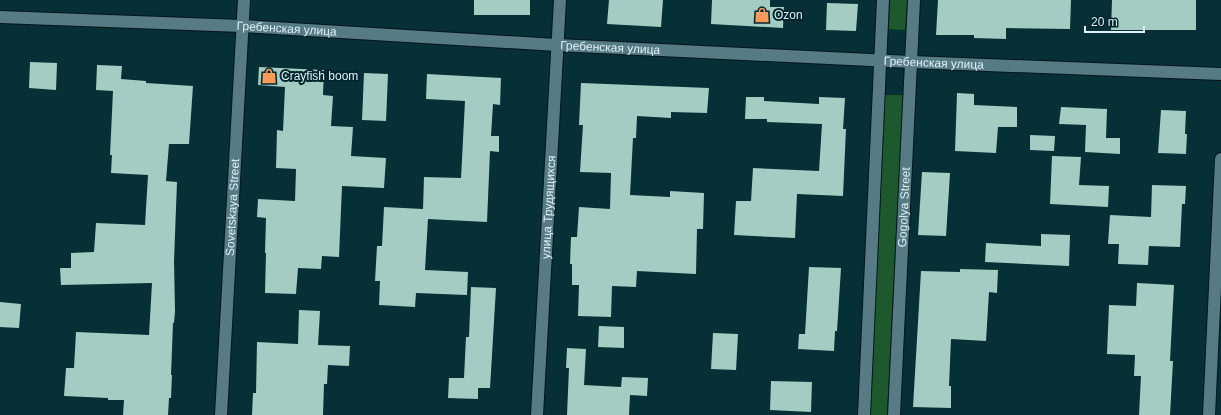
<svg xmlns="http://www.w3.org/2000/svg" width="1221" height="415" font-family="Arial,sans-serif">
	<style>
		.green { fill: #1d592c }
		.building { fill: #a4ccc3 }
		.lines { fill: none; stroke-linecap: round; stroke-linejoin: round }
		.street-casing { stroke: #00161b; stroke-width: 14 }
		.street { stroke: #567b84; stroke-width: 12 }
		.labels { text-anchor: middle; stroke-width: 4; stroke-linejoin: round; paint-order: stroke }
		.poi-label { font-size: 12px; fill: #ddf1f6; stroke: #00252c; text-anchor: start }
		.street-label { font-size: 12px; fill: #ddf1f6; stroke: #00252c }
	</style>
	<rect width="100%" height="100%" fill="#072f36"/>
	<g class="green">
		<path d="M890 0H907L905 30 889 29Z"/>
		<path d="M885 95H903L887 415H869Z"/>
	</g>
	<g class="building">
		<rect x="474" y="0" width="56" height="15"/>
		<path d="M609 0H663L661 27 607 24Z"/>
		<path d="M712 0H770V7H784L783 28 711 24Z"/>
		<path d="M938 0H1071L1070 29 1006 28V39L974 38V35H936Z"/>
		<path d="M1112 0H1196V30H1111Z"/>
		<path d="M827 3 858 4 856 31 826 30Z"/>
		<path d="M30 62 57 63 56 90 29 88Z"/>
		<path d="M97 65 122 66 121 79 146 81V83L193 86 189 144H169L166 181 177 182 174 261 175 311 174 323H173L171 375H172L171 398H169L168 415H123L124 400H108V398L64 396 66 368H74L76 332 149 335 152 283 61 285 60 268H71V253L94 252 96 223 145 225 148 175 111 173 112 155H110L113 91 96 90Z"/>
		<path d="M259 67 324 70 323 95 333 96 331 126 353 127 351 156 386 158 384 188 342 186 339 257 322 256 321 269 298 268 296 294 265 293 266 253H265L266 218 257 217 258 199 295 201 296 169 276 168 277 130 283 131 285 87 258 85Z"/>
		<path d="M364 73 388 74 386 121 362 120Z"/>
		<path d="M427 74 501 78 500 105 493 104 491 136H499V152L490 151 487 222 428 219 425 270 468 272 467 295 416 293 415 307 379 305 380 281H375L377 246H382L384 207 423 209 424 177 461 178 465 101 426 99Z"/>
		<path d="M581 83 709 88 707 113 671 112V118L637 116 636 138H633L630 195 670 197V191L704 193 703 229H697L696 274 637 271 636 287 612 286 611 317 578 316 579 285H572V264H570L571 237H577L579 207 610 209 611 173 580 172 583 125H579Z"/>
		<path d="M957 93 974 94V105L1017 107V127H998L996 153 955 151Z"/>
		<path d="M746 97H764V101L819 104V97L845 98 843 129H846L843 196 797 194 795 238 734 235 736 201H751L753 168 819 171 822 124 767 122V119H745Z"/>
		<path d="M1061 107 1107 109 1106 138H1120V154L1085 152 1086 125 1059 124Z"/>
		<path d="M1161 110 1186 111 1185 134H1187L1186 154 1158 153Z"/>
		<path d="M1030 135 1055 136 1054 151 1030 150Z"/>
		<path d="M1052 156 1081 157 1079 185 1109 186 1108 207 1050 204Z"/>
		<path d="M922 172 950 173 946 236 918 235Z"/>
		<path d="M1152 185 1186 186 1185 204H1182L1180 247 1149 246 1148 265 1118 264 1119 244H1108L1110 215 1151 217Z"/>
		<path d="M1041 234 1070 235 1069 266 985 262 986 243 1041 246Z"/>
		<path d="M809 267 841 268 837 331H835L834 351 798 349 799 334H805Z"/>
		<path d="M960 269 998 270 997 293 989 292 986 341 951 339 949 386H951V408L913 407 921 271 960 272Z"/>
		<path d="M1137 283 1174 285 1170 361H1173L1170 415H1139L1141 376H1134L1135 355 1107 354 1109 305 1136 306Z"/>
		<path d="M471 287 496 288 490 388H478V399L448 398 449 378H464L466 337H469Z"/>
		<path d="M0 302 21 304 19 328 0 327Z"/>
		<path d="M299 310 320 311 318 345 350 346 349 366 328 365 327 384H324L323 415H252L253 393H256L257 342 298 344Z"/>
		<path d="M599 326 624 327V348L598 347Z"/>
		<path d="M713 333 738 334 736 370 711 369Z"/>
		<path d="M567 348 586 349 584 385 621 387 622 377 648 378 647 396 630 395 629 415H567L569 368H566Z"/>
		<path d="M771 381 812 382 811 412 770 410Z"/>
	</g>
	<g class="lines">
		<defs>
			<g id="street">
				<path id="s1" d="M0 17 242 26 557 45 911 62 1221 74"/>
				<path id="s2" d="M221 415 244 0"/>
				<path id="s3" d="M537 415 560 0"/>
				<path d="M864 415 883 0"/>
				<path id="s4" d="M894 415 914 0"/>
				<path d="M1209 415 1221 159"/>
			</g>
		</defs>
		<use href="#street" class="street-casing"/>
		<use href="#street" class="street"/>
	</g>
	<defs>
		<symbol id="shop-bare" viewBox="-9 -9 18 18"><path d="M-5-2.5h2.3a2.7 3.5 0 0 1 5.4 0H5L5.5 6h-11ZM-1.5-2.5h3a1.5 2.3 0 0 0-3 0Z" fill="#ff9b5a" stroke="#00252c" stroke-width="2.5" paint-order="stroke"/></symbol>
	</defs>
	<g fill-rule="evenodd">
		<use href="#shop-bare" x="751" y="4" width="22" height="22"/>
		<use href="#shop-bare" x="258" y="65" width="22" height="22"/>
	</g>
	<g class="labels">
		<g class="poi-label">
			<text x="774" y="19">Ozon</text>
			<text x="281" y="80">Crayfish boom</text>
		</g>
		<g class="street-label">
			<text dy="4" stroke="none"><textPath href="#s1" startOffset="287">Гребенская улица</textPath></text>
			<text dy="4" stroke="none"><textPath href="#s1" startOffset="611">Гребенская улица</textPath></text>
			<text dy="4" stroke="none"><textPath href="#s1" startOffset="935">Гребенская улица</textPath></text>
			<text dy="4" stroke="none"><textPath href="#s3" startOffset="208">улица Трудящихся</textPath></text>
			<text dy="4" stroke="none"><textPath href="#s4" startOffset="208">Gogolya Street</textPath></text>
			<text dy="4" stroke="none"><textPath href="#s2" startOffset="208">Sovetskaya Street</textPath></text>
		</g>
	</g>
	<path d="M1085 26v6h59v-6" fill="none" stroke="#ddf1f6" stroke-width="2"/>
	<text x="1091" y="26" font-size="12" fill="#ddf1f6" stroke="#00252c" stroke-width="3" paint-order="stroke">20 m</text>
</svg>
